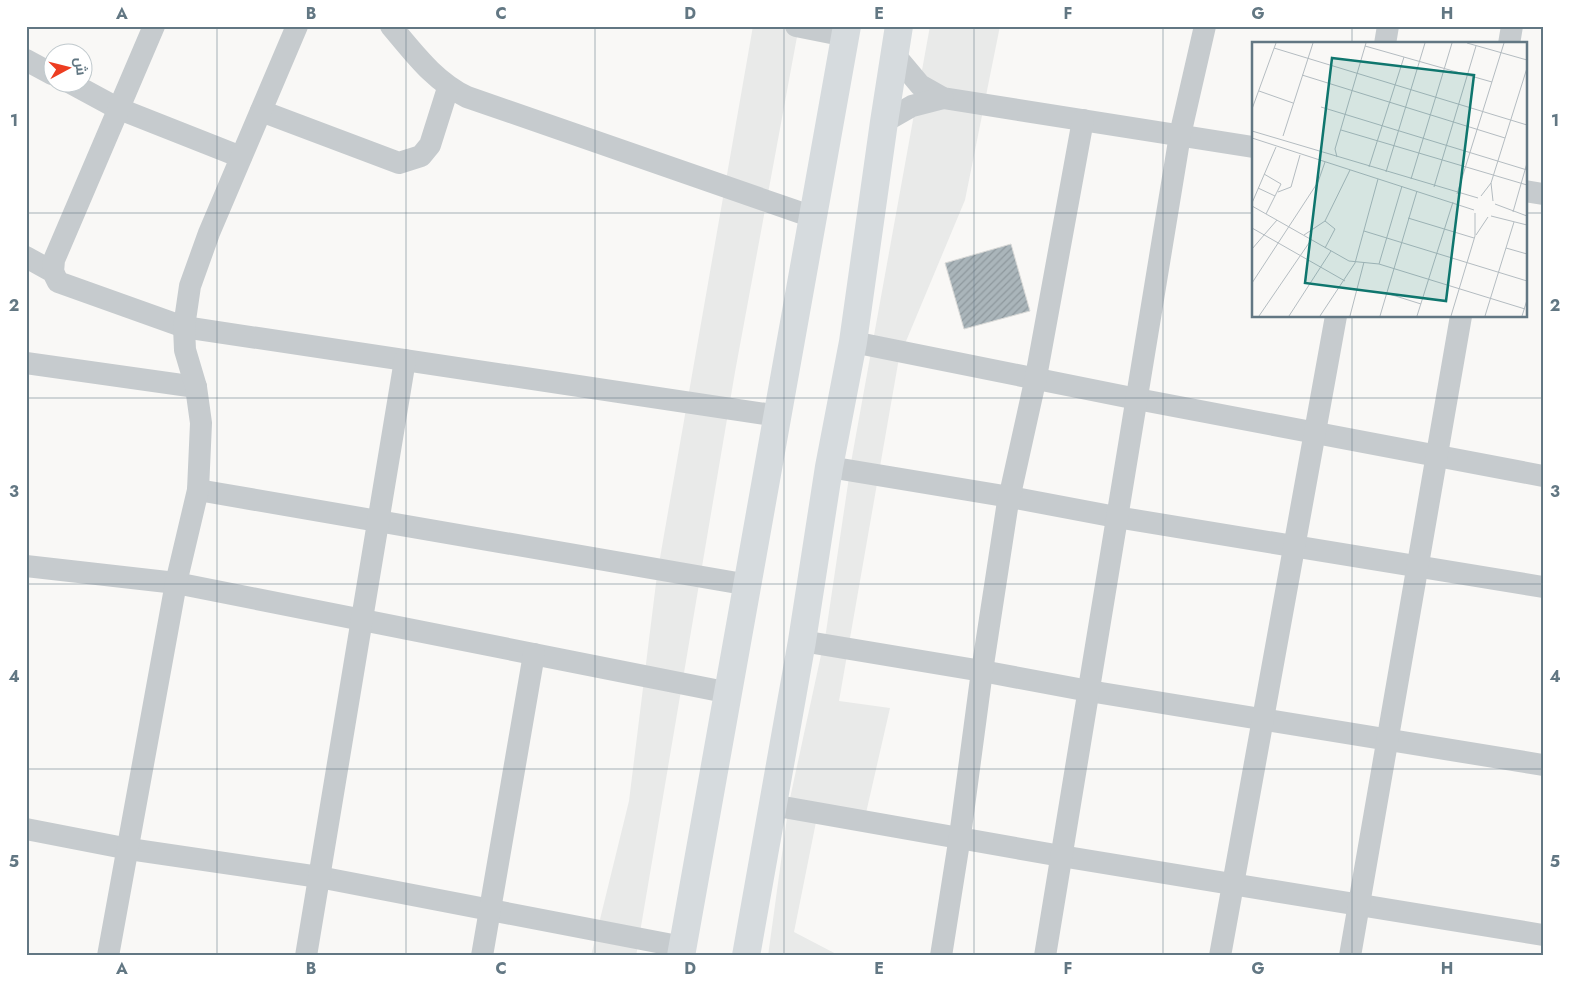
<svg xmlns="http://www.w3.org/2000/svg" width="1569" height="982" font-family="Jost,Cairo,sans-serif">
	<style>
		.built { fill: #e9eae9 }
		.building { fill: url(#building-hatch); stroke: #dadad8 }
		.lines { fill: none; stroke-linecap: round; stroke-linejoin: round }
		.minor { stroke: #c6cbce; stroke-width: 22 }
		.secondary { stroke: #d6dbde; stroke-width: 28 }
		.grid { fill: none; stroke: #627783; stroke-width: 1; stroke-opacity: 0.55 }
		.inset-road { fill: none; stroke: #b4bcc1; stroke-width: 1 }
		.view { fill: #0f766e; fill-opacity: 0.15; stroke: #0f766e; stroke-width: 2.5 }
		.inset-edge { fill: none; stroke: #627783; stroke-width: 2.5 }
		.neatline { fill: none; stroke: #627783; stroke-width: 2 }
		.grid-label { font-size: 16px; text-anchor: middle; font-weight: bold; fill: #627783 }
	</style>
	<defs>
		<pattern id="building-hatch" width="6" height="6" patternUnits="userSpaceOnUse" patternTransform="scale(1.25)"><rect width="6" height="6" fill="#aab5ba"/><path d="M-1 1l2-2M0 6l6-6M5 7l2-2" fill="none" stroke="#8e989d"/></pattern>
	</defs>
	<rect width="100%" height="100%" fill="#f9f8f6"/>
	<g class="built">
		<path d="M753 26H799L735 372 636 956H591L629 801 657 575Z"/>
		<path d="M930 26H1000L965 200 899 358 839 701 890 708 866 813 819 807 794 932 840 956H768L789 803 826 632 852 457Z"/>
	</g>
	<path class="building" d="M1011 244 1030 311 964 329 945 263Z"/>
	<g class="lines">
		<g class="minor">
			<path d="M391 26C414 53 434 81 467 97L813 217"/>
			<path d="M796 26 846 36"/>
			<path d="M1385 44 1388 26"/>
			<path d="M1509 44 1512 26"/>
			<path d="M894 54 920 85 943 98 1253 147"/>
			<path d="M26 60 52 74"/>
			<path d="M69 82 117 108 241 157"/>
			<path d="M261 111 399 163 421 156 430 145 448 88"/>
			<path d="M884 122 912 106 943 98"/>
			<path d="M1525 191 1543 194"/>
			<path d="M26 257 53 272 58 282 184 327 779 416"/>
			<path d="M53 272 54 260 154 26"/>
			<path d="M853 342 1137 399 1543 476"/>
			<path d="M26 363 196 387"/>
			<path d="M829 467 1010 497 1116 517 1543 587"/>
			<path d="M198 490 749 585"/>
			<path d="M26 566 176 583 730 693"/>
			<path d="M802 641 982 671 1089 691 1543 765"/>
			<path d="M772 805 1061 856 1543 935"/>
			<path d="M26 829 129 849 319 877 683 947"/>
			<path d="M108 956 176 583 198 490 201 423 196 387 185 350 184 327 190 286 209 233 297 26"/>
			<path d="M306 956 405 360"/>
			<path d="M482 956 534 654"/>
			<path d="M941 956 960 836 982 671 1007 508 1036 377 1083 120"/>
			<path d="M1045 956 1180 135 1205 26"/>
			<path d="M1220 956 1336 316"/>
			<path d="M1350 956 1461 316"/>
		</g>
		<g class="secondary">
			<path d="M681 956 847 26"/>
			<path d="M746 956 802 641 829 467 853 342 884 122 899 26"/>
		</g>
	</g>
	<path class="grid" d="M217 26V956M406 26V956M595 26V956M784 26V956M974 26V956M1163 26V956M1352 26V44M26 213H1253M1525 213H1543M1352 316V956M26 398H1543M26 584H1543M26 769H1543"/>
	<g transform="translate(1252 42)">
		<rect width="275" height="275" fill="#f9f8f6"/>
		<path class="inset-road" d="M215 1 275 18M113 4 240 40M22 6 275 83M50 33 253 96M7 49 41 61M69 65 275 128M0 67 24 1M89 88 275 143M0 89 226 156M31 94 61 1M0 96 222 168M85 115 83 107 114 1M117 125 152 15M134 130 173 1M12 132 29 142 14 172M159 137 200 1M239 141 241 159M182 145 224 4M6 146 23 154M26 150 39 145 48 113M205 152 252 1M229 154 239 141 275 26M0 161 24 105M243 162 275 174M0 164 97 219 127 222 273 267M261 170 275 121M239 174 275 183M156 176 222 196M0 186 93 239M112 189 275 239M52 193 73 179 98 128M224 193 236 175M73 206 83 187 73 179M254 206 275 212M0 207 25 178M127 222 150 144M0 241 66 140 73 120M134 251 169 262M7 274 59 198M37 274 79 209M68 274 103 221 126 137M98 274 112 220M128 274 165 149M165 274 201 160M199 274 223 194V171M233 274 262 180M270 274 275 258"/>
		<path class="view" d="M80 16 222 33 194 259 53 241Z"/>
		<rect width="275" height="275" class="inset-edge"/>
	</g>
	<rect width="1569" height="982" fill="none" stroke="#ffffff" stroke-width="55"/>
	<g transform="translate(68 68) rotate(83)"><circle r="24" fill="#ffffff" stroke="#c0c9cd"/>
	<path d="M0-4L9 19L0 12L-9 19Z" fill="#ed3d21"/>
	<text y="-8" font-size="14" font-weight="bold" text-anchor="middle" fill="#627783">ش</text>
	</g>
	<rect x="28" y="28" width="1514" height="926" class="neatline"/>
	<g class="grid-label">
		<text x="122" y="19">A</text>
		<text x="311" y="19">B</text>
		<text x="501" y="19">C</text>
		<text x="690" y="19">D</text>
		<text x="879" y="19">E</text>
		<text x="1068" y="19">F</text>
		<text x="1258" y="19">G</text>
		<text x="1447" y="19">H</text>
		<text x="14" y="126">1</text>
		<text x="1555" y="126">1</text>
		<text x="14" y="311">2</text>
		<text x="1555" y="311">2</text>
		<text x="14" y="497">3</text>
		<text x="1555" y="497">3</text>
		<text x="14" y="682">4</text>
		<text x="1555" y="682">4</text>
		<text x="14" y="867">5</text>
		<text x="1555" y="867">5</text>
		<text x="122" y="974">A</text>
		<text x="311" y="974">B</text>
		<text x="501" y="974">C</text>
		<text x="690" y="974">D</text>
		<text x="879" y="974">E</text>
		<text x="1068" y="974">F</text>
		<text x="1258" y="974">G</text>
		<text x="1447" y="974">H</text>
	</g>
</svg>
